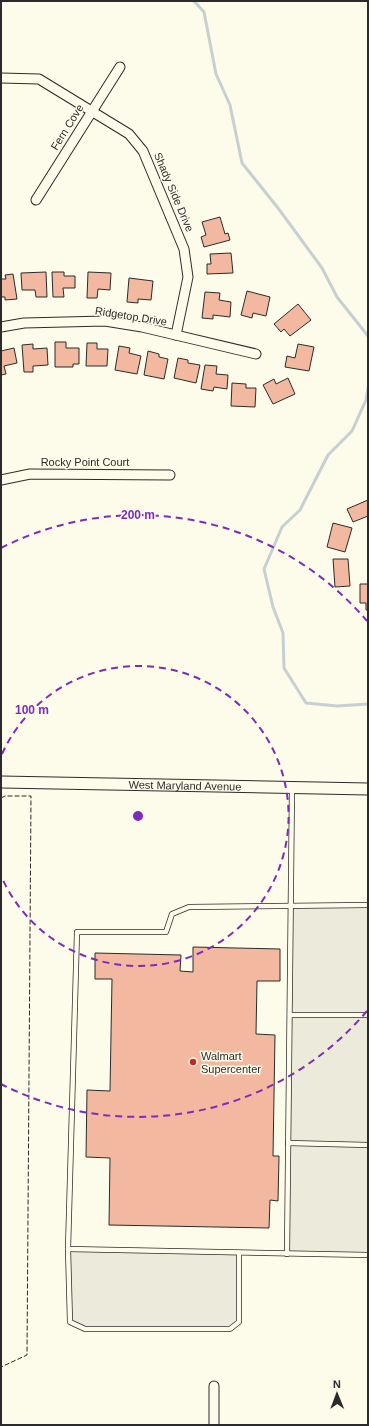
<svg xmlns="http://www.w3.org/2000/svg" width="369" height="1426" font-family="Arial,sans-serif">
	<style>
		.parking { fill: #eceadb; stroke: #74746e }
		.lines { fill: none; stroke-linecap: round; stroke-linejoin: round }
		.stream { stroke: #c7d0d0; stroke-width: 3 }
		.building { fill: #f2b8a0; stroke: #2b2b2b }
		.service-casing { stroke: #2b2b2b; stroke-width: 6 }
		.minor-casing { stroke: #2b2b2b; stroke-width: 11 }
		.tertiary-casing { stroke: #2b2b2b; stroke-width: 13 }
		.service { stroke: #fdfbea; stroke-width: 4.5 }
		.minor { stroke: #fdfbea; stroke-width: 9 }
		.tertiary { stroke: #fdfbea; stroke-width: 11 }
		.fence { stroke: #2b2b2b; stroke-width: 1; stroke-dasharray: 5 2; stroke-linecap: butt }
		.ring { fill: none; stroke: #7b2cbf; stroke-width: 2; stroke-dasharray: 7 5 }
		.poi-dot { fill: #c62828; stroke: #fdfbea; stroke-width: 1.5 }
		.labels { text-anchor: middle; stroke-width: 3; stroke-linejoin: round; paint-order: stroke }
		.street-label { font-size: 11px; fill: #2b2b2b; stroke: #fdfbea }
		.poi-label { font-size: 11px; fill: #2b2b2b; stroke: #fdfbea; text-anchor: start }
		.centre { fill: #7b2cbf; stroke: #fdfbea; stroke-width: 2 }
		.ring-label { font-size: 12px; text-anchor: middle; font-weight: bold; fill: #7b2cbf; stroke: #fdfbea; stroke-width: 3; stroke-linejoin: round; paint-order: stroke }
	</style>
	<rect width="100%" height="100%" fill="#fdfbea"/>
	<g class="parking">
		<path d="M368 905V1255L287 1254 291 906Z"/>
		<path d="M68 1249 239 1253V1322L230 1329H85L70 1322Z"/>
	</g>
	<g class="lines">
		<g class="stream">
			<path d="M194 1 204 12 216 74 230 105 242 163 278 208 322 268 337 297 368 336"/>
			<path d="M368 388 366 400 352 431 328 455 300 510 282 527 264 569 273 607 283 633 284 668 306 703 337 706 368 704"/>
		</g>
	</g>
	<g class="building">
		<path d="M220 217 225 234 228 233 230 240 204 247 201 237 206 235 202 222Z"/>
		<path d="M231 253 233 273 207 274V264H211L210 254Z"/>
		<path d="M46 272 47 297H36L35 290H22L21 273Z"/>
		<path d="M52 272H64V276H75V288H63L64 297H53Z"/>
		<path d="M88 272 111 273 110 290 98 289 97 298H87Z"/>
		<path d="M13 274 17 299 5 300V297H1V279H6L5 275Z"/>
		<path d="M129 278 153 281 151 300 138 299V303L127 302Z"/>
		<path d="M247 291 270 297 266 316 253 313 252 318 241 315Z"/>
		<path d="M205 292 220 293 219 300 231 302 230 317 213 315V319L202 318Z"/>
		<path d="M298 304 311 320 290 336 284 329 281 332 274 324Z"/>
		<path d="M55 342H66V348H79V364H73V367H55Z"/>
		<path d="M87 343H97V349H108L107 366H86Z"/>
		<path d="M33 344V349L47 348 48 365 33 366V372H24L22 345Z"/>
		<path d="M298 344 314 347 309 371 285 367 287 356 295 358Z"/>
		<path d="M119 346 130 348 129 353 141 356 137 374 115 370Z"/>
		<path d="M14 348 17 363 4 366 6 374 1 375V351Z"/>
		<path d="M148 351 159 354V357L168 359 164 379 144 375Z"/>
		<path d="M178 358 188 360V363L200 365 196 383 174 378Z"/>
		<path d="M205 365 217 366 216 374 228 375 227 389 214 387 213 391 201 389Z"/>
		<path d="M288 378 295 394 273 404 263 385 274 379 276 384Z"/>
		<path d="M232 383 246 384V388H256L255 407 231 406Z"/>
		<path d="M368 500V516L353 522 347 509Z"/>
		<path d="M333 523 352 528 345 552 327 547Z"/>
		<path d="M333 559H348L350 586 335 587Z"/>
		<path d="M360 584H368V610H366V603H360Z"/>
		<path d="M193 947 280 949V981H257L256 1034 275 1035 273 1156H279L278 1201 270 1200 269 1228 109 1225 110 1158 86 1157 87 1090 110 1091 112 979H95V953L181 955 180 971 193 972Z"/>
	</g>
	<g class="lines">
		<defs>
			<g id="service">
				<path d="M368 905 189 907 172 914 166 932H77L68 1249 368 1255"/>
				<path d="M290 1015H368"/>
				<path d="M288 1143 368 1145"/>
				<path d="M68 1249 70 1322 85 1329H230L239 1322V1253"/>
				<path d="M287 1254 292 788"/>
			</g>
			<g id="minor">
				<path d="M1 78 39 79 129 134 143 151 184 249 188 277 176 335"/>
				<path d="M36 200 120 67"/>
				<path d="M1 327 24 323 105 321 142 327 256 354"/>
				<path d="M1 480 30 474 170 475"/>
				<path d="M214 1386V1425"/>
			</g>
			<g id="tertiary">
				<path id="s1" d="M1 782 368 789"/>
			</g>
		</defs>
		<use href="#service" class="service-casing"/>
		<use href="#minor" class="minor-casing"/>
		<use href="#tertiary" class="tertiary-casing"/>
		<use href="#service" class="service"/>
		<use href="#minor" class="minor"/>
		<use href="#tertiary" class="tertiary"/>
		<path class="fence" d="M1 798 5 796H31L27 1355 1 1367"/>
	</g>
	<g class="ring">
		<path d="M2 754A150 150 0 1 1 2 878"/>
		<path d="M367 1011A301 301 0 0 1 1 1084M1 548A301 301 0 0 1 367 621"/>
	</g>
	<circle class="poi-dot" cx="193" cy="1062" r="4"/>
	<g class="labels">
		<g class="street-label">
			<text transform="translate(67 127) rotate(-58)" y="4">Fern Cove</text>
			<text transform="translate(174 192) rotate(67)" y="4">Shady Side Drive</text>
			<text transform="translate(131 316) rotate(9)" y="4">Ridgetop Drive</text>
			<text x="85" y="466">Rocky Point Court</text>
			<text dy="4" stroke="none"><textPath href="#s1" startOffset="184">West Maryland Avenue</textPath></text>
		</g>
		<g class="poi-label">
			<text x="201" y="1060">Walmart<tspan x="201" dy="13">Supercenter</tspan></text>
		</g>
	</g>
	<circle cx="138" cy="816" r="6" class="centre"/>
	<g class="ring-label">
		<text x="138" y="519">200 m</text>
		<text x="32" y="714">100 m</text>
	</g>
	<rect width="369" height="1426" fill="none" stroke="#2b2b2b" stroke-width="4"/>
	<g transform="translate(337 1394) rotate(359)" stroke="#fdfbea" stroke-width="3" paint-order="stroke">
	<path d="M0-3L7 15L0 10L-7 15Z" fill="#2b2b2b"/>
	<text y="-6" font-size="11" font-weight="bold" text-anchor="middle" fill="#2b2b2b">N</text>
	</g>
</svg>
